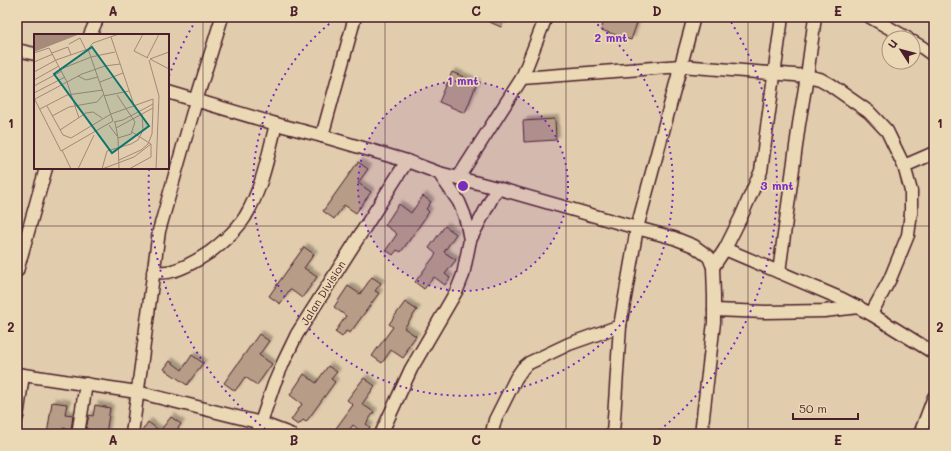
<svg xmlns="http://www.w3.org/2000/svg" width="951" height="451" font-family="Mali,sans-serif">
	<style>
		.building { fill: #b79c88; stroke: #4a1f2b; filter: url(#shadow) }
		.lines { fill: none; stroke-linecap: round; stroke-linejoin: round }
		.minor-casing { stroke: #4a1f2b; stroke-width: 15 }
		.minor { stroke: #ebd8b5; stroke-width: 12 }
		.grid { fill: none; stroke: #4a1f2b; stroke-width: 1; stroke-opacity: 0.55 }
		.ring { fill: none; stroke: #7b2cbf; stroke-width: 2; stroke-dasharray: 2 4 }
		.labels { text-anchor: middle; stroke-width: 3.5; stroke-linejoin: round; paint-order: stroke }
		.street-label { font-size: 11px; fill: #4a1f2b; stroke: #ebd8b5 }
		.inset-road { fill: none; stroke: #a58779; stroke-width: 1 }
		.view { fill: #0f766e; fill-opacity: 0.15; stroke: #0f766e; stroke-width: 2 }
		.inset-edge { fill: none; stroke: #4a1f2b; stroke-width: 2 }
		.centre { fill: #7b2cbf; stroke: #ebd8b5; stroke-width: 2 }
		.ring-label { font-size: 12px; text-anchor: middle; font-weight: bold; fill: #7b2cbf; stroke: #ebd8b5; stroke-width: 3.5; stroke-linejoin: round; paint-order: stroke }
		.neatline { fill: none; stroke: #4a1f2b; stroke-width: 1.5 }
		.grid-label { font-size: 13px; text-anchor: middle; font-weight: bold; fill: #4a1f2b }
	</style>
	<defs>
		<filter id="shadow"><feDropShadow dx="3.5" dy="-3.5" stdDeviation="1" flood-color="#0004"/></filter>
	</defs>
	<rect width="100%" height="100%" fill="#e1cdad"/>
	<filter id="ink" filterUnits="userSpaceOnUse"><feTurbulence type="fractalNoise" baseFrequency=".025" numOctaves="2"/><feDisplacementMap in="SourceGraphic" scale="8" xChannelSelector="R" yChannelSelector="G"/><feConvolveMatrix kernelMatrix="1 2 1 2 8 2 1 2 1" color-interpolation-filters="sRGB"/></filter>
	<g filter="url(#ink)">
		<g class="building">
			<path d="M478 17H505L501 27Z"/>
			<path d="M605 17H639L631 40 601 30Z"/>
			<path d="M452 72 477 83 465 113 439 102Z"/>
			<path d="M555 119 556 140 524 142 523 121Z"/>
			<path d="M358 162 368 169 358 183 371 192 356 213 344 205 334 219 323 211Z"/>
			<path d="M423 196 431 202 426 209 429 212 401 252 397 250 393 255 386 250 397 234 385 225 399 204 411 213Z"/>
			<path d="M445 226 456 234 444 252 456 260 445 274 450 278 445 285 434 277 424 289 415 282 436 254 429 248Z"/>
			<path d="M304 247 314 254 304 268 317 277 302 298 290 289 280 304 269 296Z"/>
			<path d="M372 277 381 283 375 291 379 293 350 333 346 331 342 337 335 332 346 316 334 307 348 286 360 294Z"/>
			<path d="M405 302 417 310 404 328 416 336 406 350 408 351 403 358 391 350 382 363 372 356 393 327 389 324Z"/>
			<path d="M259 334 269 341 259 355 272 364 257 385 245 377 235 391 224 383Z"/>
			<path d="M192 355 203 363 187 385 164 369 170 361 182 370Z"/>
			<path d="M328 366 337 372 331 379 335 382 306 422 303 420 298 425 291 420 302 404 290 395 304 374 316 383Z"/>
			<path d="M364 378 375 386 362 404 374 412 366 424 370 427 364 434 353 425 346 434H337L334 431 353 405 347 400Z"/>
			<path d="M52 402 67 404 65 414 73 415 71 430 63 428 62 434H47Z"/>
			<path d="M95 405 110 408 106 434H90L91 430 86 429 89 415 93 416Z"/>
			<path d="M171 417 181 424 174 434H147L142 431 148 422 160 431Z"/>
		</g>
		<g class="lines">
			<defs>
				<g id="minor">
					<path d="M870 17 907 38"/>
					<path d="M90 35 98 17"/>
					<path d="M913 42 923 48 934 56"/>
					<path d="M17 50 35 54"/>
					<path d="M522 78 681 66 807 76 820 79 829 84 869 112 887 131 904 166 911 191V213L908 235 890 279 871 314"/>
					<path d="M168 92 276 124 322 136 407 161 439 173 497 188 637 228 674 238 694 246 709 257 713 267 714 296V322L701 434"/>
					<path d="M322 136 355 17"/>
					<path d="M904 166 934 153"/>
					<path d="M458 178 522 78 546 17"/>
					<path d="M470 240 497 188"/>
					<path d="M725 249 842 299 871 314 934 353"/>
					<path d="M713 267 725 249 741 217 761 171 782 17"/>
					<path d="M17 271 46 168"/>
					<path d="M153 272C159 272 166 273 172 271 185 268 198 260 210 252 223 242 236 231 245 217 262 189 268 156 276 124"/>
					<path d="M779 272 799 124 807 76 815 17"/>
					<path d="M714 310 766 312 824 311 859 307"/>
					<path d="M17 374 137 392 261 423 290 434"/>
					<path d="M17 417 23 375"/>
					<path d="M78 434 86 384"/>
					<path d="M132 434 159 231 196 101 222 17"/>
					<path d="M257 434 274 384 284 361 297 334 407 161"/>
					<path d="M381 434 411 369 457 290 463 275 470 240 467 224 464 214 459 202 439 173"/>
					<path d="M492 434 493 428 495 420 516 378 523 368 529 363 569 344 620 326"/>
					<path d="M613 434 620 326 637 228 662 135 694 17"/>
					<path d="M920 434 934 397"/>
				</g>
			</defs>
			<use href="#minor" class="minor-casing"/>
			<use href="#minor" class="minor"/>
		</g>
	</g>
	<path class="grid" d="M203 17V434M385 17V434M566 17V434M748 17V434M17 226H934"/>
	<circle cx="463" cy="186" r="105" fill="#7b2cbf" fill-opacity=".12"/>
	<g class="ring">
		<circle cx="463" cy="186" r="105"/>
		<path d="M588 17A210 210 0 1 1 338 17"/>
		<path d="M270 433A314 314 0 0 1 149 170M169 76A314 314 0 0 1 198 17M728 17A314 314 0 0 1 656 433"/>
	</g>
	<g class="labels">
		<g class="street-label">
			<text transform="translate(323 293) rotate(-58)" y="4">Jalan Division</text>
		</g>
	</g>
	<g transform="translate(34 34)">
		<rect width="135" height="135" fill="#e1cdad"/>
		<path d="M0 0H46L0 18Z" fill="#a88a7b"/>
		<path class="inset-road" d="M109 0 100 17 114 24M77 3 100 71M35 10 46 4 52 16M54 15 59 9 85 0M0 19 15 14 33 48 45 84M18 19 34 13 37 21M113 24 125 0M116 25 135 35M116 25 135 18M115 26 125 62 122 135M0 28 19 20M27 35 57 23 81 18M0 38 22 26 54 15 79 87 27 117 0 64M44 42 52 46 64 43M0 46 25 32M66 48 89 39M0 52 28 37M0 59 31 43M83 61 101 88 97 100 84 104M70 62 95 57M1 65 48 40 71 32 86 30M13 72 29 101 37 104 77 80 119 65V74L82 94M6 75 33 61 69 56M108 80 109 96 104 106 97 110 73 117 68 135 100 123 117 110M18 82 35 73 63 68 70 60M80 88 89 86 119 70M81 88 84 104 85 135M75 91 83 102M26 96 52 79 59 78 68 84M28 116 37 135M85 126 107 116 114 110 118 100 119 74M44 135 60 101M95 135 117 123V110L98 98"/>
		<path class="view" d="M58 13 115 92 78 119 20 40Z"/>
		<rect width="135" height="135" class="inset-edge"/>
	</g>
	<circle cx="463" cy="186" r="6" class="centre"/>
	<g class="ring-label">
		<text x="611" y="42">2 mnt</text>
		<text x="463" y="85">1 mnt</text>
		<text x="777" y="190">3 mnt</text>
	</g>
	<rect width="951" height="451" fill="none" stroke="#ebd8b5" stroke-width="44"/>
	<g transform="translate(901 50) rotate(306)"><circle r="19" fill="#ebd8b5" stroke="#ab8e7e"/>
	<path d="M0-3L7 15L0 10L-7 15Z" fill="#4a1f2b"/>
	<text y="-6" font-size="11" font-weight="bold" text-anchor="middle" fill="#4a1f2b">U</text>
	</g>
	<path d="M793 413v6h65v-6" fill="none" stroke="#4a1f2b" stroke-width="2"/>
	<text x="799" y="413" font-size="12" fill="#4a1f2b" stroke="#ebd8b5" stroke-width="3" paint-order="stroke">50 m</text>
	<rect x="22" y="22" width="907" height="407" class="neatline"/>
	<g class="grid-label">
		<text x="113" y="16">A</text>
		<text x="294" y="16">B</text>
		<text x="476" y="16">C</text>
		<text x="657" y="16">D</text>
		<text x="838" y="16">E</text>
		<text x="11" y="128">1</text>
		<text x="940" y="128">1</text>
		<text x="11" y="332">2</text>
		<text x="940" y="332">2</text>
		<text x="113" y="445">A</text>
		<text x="294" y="445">B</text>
		<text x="476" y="445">C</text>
		<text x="657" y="445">D</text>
		<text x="838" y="445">E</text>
	</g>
</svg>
